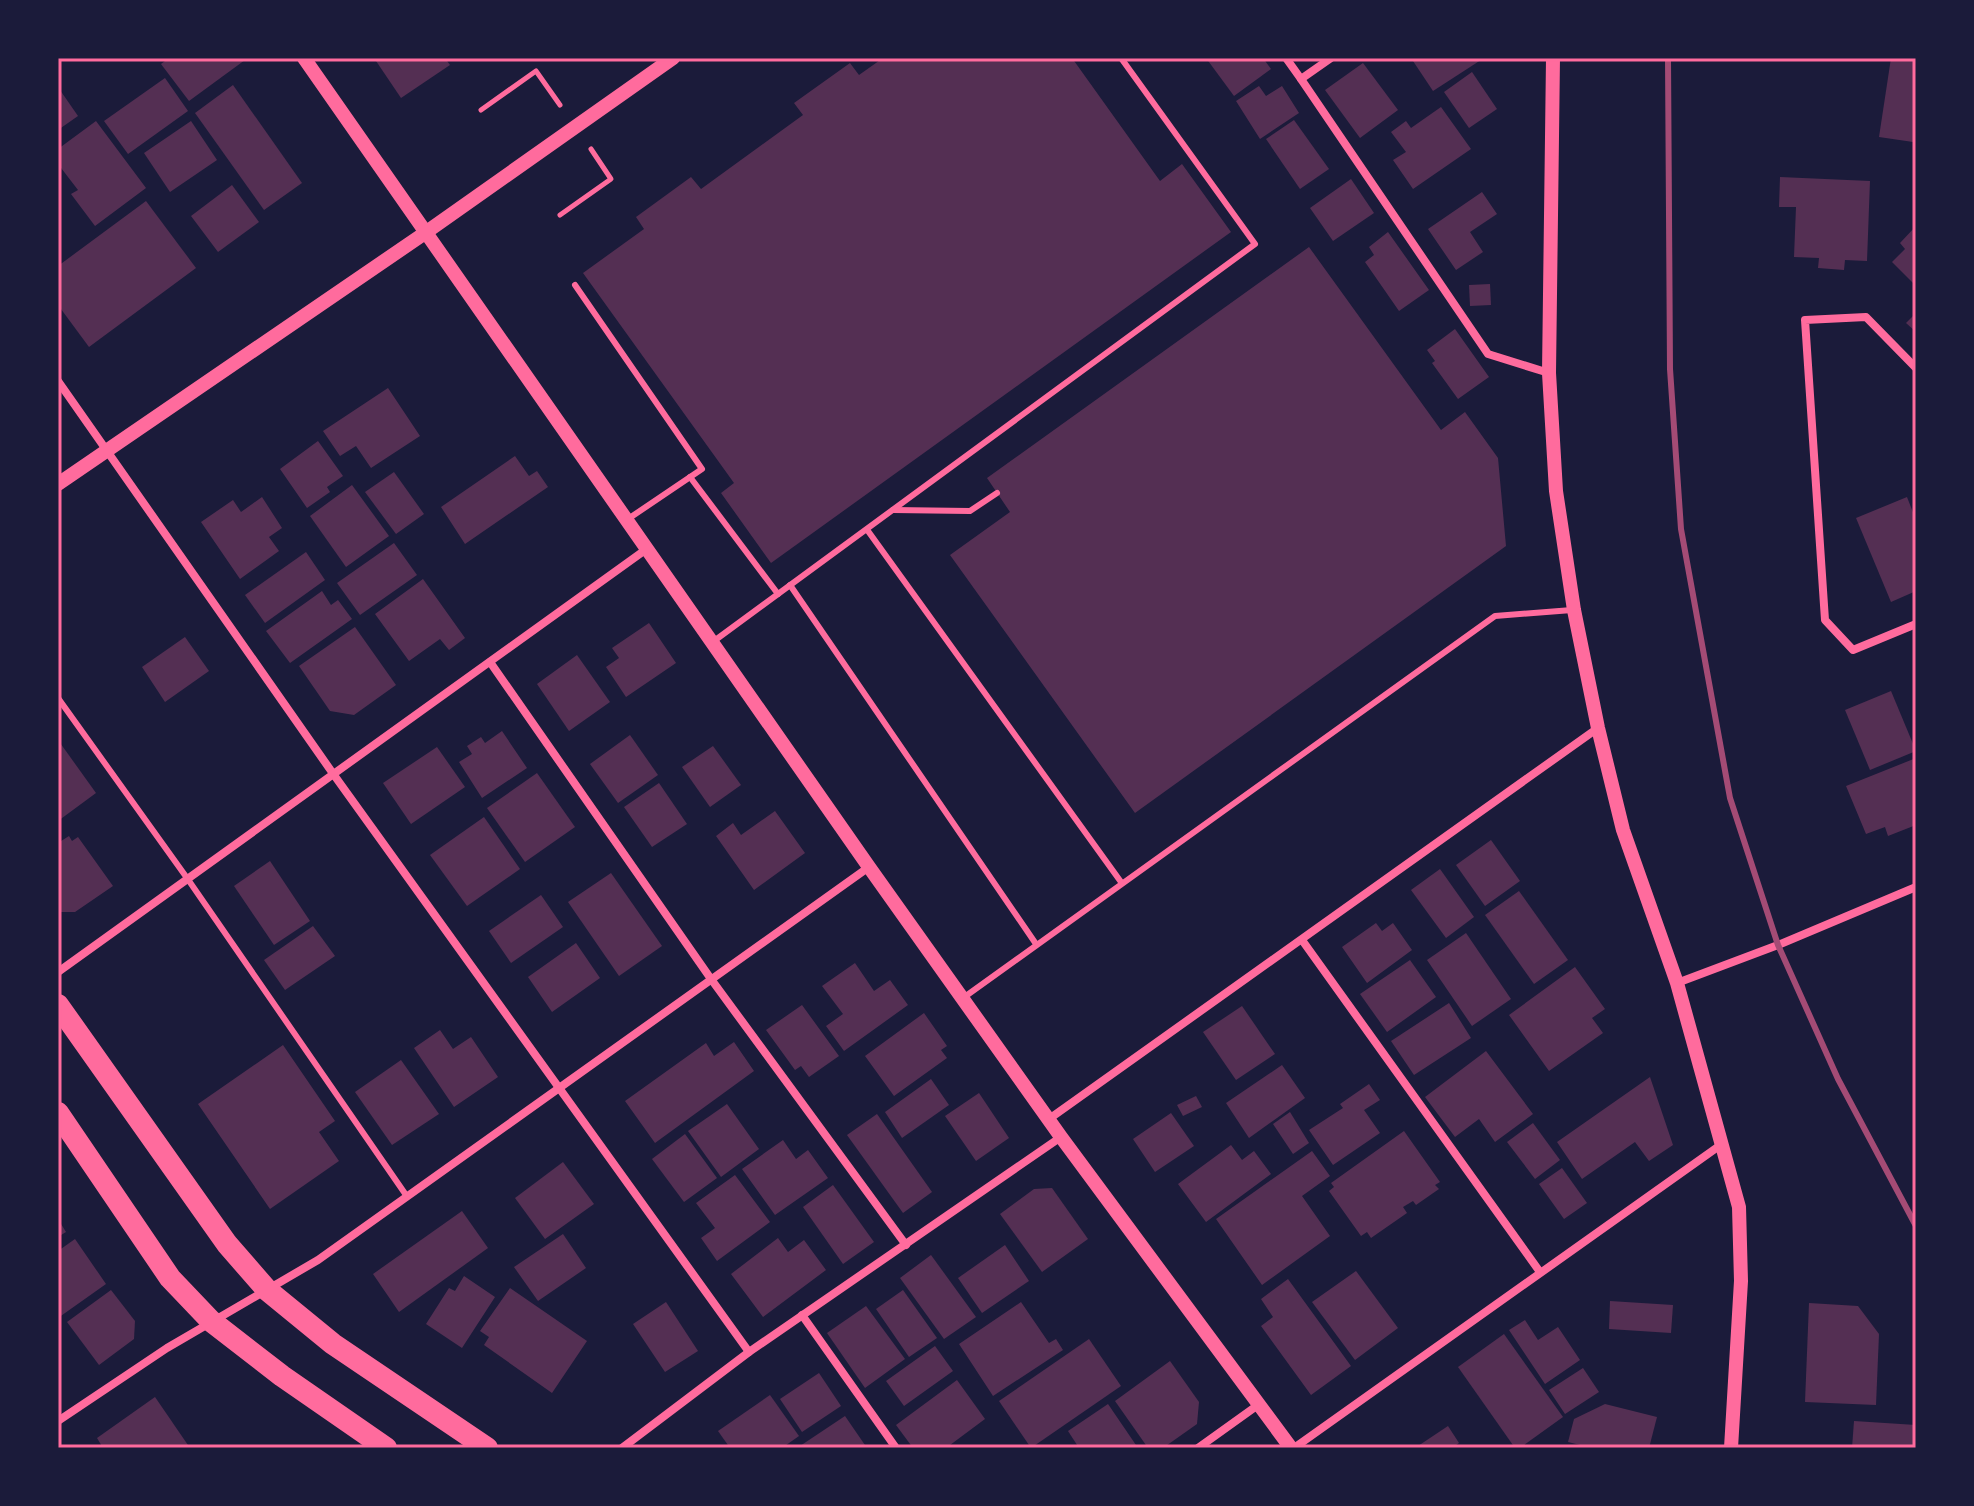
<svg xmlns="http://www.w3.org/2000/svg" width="1974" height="1506" font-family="Inter,sans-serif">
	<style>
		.building { fill: #542f53 }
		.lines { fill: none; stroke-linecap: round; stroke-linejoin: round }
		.path { stroke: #ff6b9d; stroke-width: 5 }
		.service { stroke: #ff6b9d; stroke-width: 6 }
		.minor { stroke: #ff6b9d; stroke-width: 8 }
		.tertiary { stroke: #ff6b9d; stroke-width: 14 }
		.trunk { stroke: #ff6b9d; stroke-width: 22 }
		.rail { stroke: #a44b75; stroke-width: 6 }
		.neatline { fill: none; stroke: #ff6b9d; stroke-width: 3 }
	</style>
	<rect width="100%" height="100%" fill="#1b1b3a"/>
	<g class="building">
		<path d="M169 58H244L245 60 189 101 161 64Z"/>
		<path d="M374 58H445L450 65 401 98Z"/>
		<path d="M883 58H1072L1160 181 1182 164 1231 232 771 563 721 493 734 483 583 273 644 229 636 217 691 177 701 189 803 115 794 103 850 63 859 75Z"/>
		<path d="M1206 58H1263L1271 69 1234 96Z"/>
		<path d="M1411 58H1484L1433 91Z"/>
		<path d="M1891 58 1916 59V124L1913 142 1879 137Z"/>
		<path d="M1363 63 1398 110 1360 138 1325 90Z"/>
		<path d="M1472 72 1497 109 1469 128 1444 92Z"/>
		<path d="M165 78 188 111 128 154 104 121Z"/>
		<path d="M233 85 302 183 264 210 195 113Z"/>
		<path d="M1259 86 1266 96 1282 86 1299 113 1260 139 1236 101Z"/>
		<path d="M60 90 78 116 58 130V91Z"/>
		<path d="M1441 107 1471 149 1413 189 1393 160 1406 152 1391 132 1406 121 1411 128Z"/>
		<path d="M1294 120 1329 169 1300 189 1266 139Z"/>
		<path d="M96 121 146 188 95 226 71 194 78 190 58 164V149Z"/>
		<path d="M191 121 217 160 170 192 144 153Z"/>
		<path d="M1780 177 1870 181 1867 261 1845 260 1844 270 1818 268 1819 258 1794 257 1796 207H1779Z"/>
		<path d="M1351 179 1374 213 1333 241 1310 208Z"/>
		<path d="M232 185 259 222 218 252 191 216Z"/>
		<path d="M1482 192 1497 214 1470 232 1483 252 1456 270 1428 229Z"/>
		<path d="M146 201 196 268 89 347 58 305V266Z"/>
		<path d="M1916 226V286L1892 262 1905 249 1900 243Z"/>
		<path d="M1388 232 1429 290 1399 311 1365 262 1374 255 1369 247Z"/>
		<path d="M1309 247 1441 430 1465 412 1498 458 1506 546 1135 813 950 555 1010 512 987 478Z"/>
		<path d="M1490 284 1491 305 1470 306 1469 285Z"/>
		<path d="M1916 313V332L1906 323Z"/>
		<path d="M1455 329 1489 377 1458 399 1432 363 1435 361 1427 350Z"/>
		<path d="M388 388 420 436 371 468 356 446 340 456 323 431Z"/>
		<path d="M318 441 343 476 327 487 330 492 307 508 280 469Z"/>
		<path d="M515 456 529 476 537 471 548 487 465 544 441 507Z"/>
		<path d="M394 472 424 514 396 534 365 492Z"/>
		<path d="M352 485 389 536 346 567 310 516Z"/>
		<path d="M262 497 282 528 269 537 279 551 240 579 201 522 233 500 241 512Z"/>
		<path d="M1907 497 1916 520V591L1891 602 1856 518Z"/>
		<path d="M394 543 417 575 360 615 337 583Z"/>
		<path d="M306 552 325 580 265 623 245 595Z"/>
		<path d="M423 579 465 638 449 650 440 639 409 661 375 614Z"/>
		<path d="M322 591 331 605 338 600 352 619 290 663 266 631Z"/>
		<path d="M649 623 676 663 626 697 606 667 619 658 612 648Z"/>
		<path d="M355 627 396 685 354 715 330 711 299 666Z"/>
		<path d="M185 637 209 671 165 702 142 667Z"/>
		<path d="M577 655 610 702 569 731 537 684Z"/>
		<path d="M1891 691 1916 751 1870 770 1845 710Z"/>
		<path d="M502 731 527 768 482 798 459 762 472 754 467 746 481 737 485 743Z"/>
		<path d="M630 735 658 775 618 803 590 764Z"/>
		<path d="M58 740 96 793 58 821Z"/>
		<path d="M713 746 741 785 710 807 682 767Z"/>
		<path d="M437 747 465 787 411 824 383 783Z"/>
		<path d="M1916 758V825L1888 836 1885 827 1866 834 1846 786Z"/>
		<path d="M537 773 575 827 525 862 487 808Z"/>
		<path d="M659 783 687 824 652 847 624 807Z"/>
		<path d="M775 811 805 853 754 890 716 836 733 823 741 835Z"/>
		<path d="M484 817 520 869 467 906 430 855Z"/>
		<path d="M69 836 72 841 78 837 113 886 75 912H58V843Z"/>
		<path d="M1491 840 1520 881 1485 906 1456 865Z"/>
		<path d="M270 861 310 921 274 945 234 886Z"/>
		<path d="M1440 869 1474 917 1446 938 1411 890Z"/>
		<path d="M611 873 662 946 619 976 568 902Z"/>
		<path d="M1519 891 1568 960 1534 984 1485 915Z"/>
		<path d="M541 895 563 927 511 963 489 931Z"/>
		<path d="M1376 923 1382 931 1393 923 1412 950 1367 983 1342 947Z"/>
		<path d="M313 926 335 956 285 990 264 960Z"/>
		<path d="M1466 933 1511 999 1472 1026 1427 960Z"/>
		<path d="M576 943 600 978 552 1012 528 977Z"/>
		<path d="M1410 960 1436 997 1387 1032 1360 994Z"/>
		<path d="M855 963 874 991 890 980 908 1005 844 1051 826 1026 843 1014 822 986Z"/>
		<path d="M1575 967 1605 1009 1592 1018 1603 1033 1549 1071 1509 1015Z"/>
		<path d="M1449 1003 1471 1038 1414 1075 1391 1041Z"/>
		<path d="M802 1005 839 1056 809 1077 801 1066 795 1070 766 1030Z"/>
		<path d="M1242 1006 1275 1054 1236 1080 1203 1032Z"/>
		<path d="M924 1013 947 1046 941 1050 947 1058 894 1096 865 1056Z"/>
		<path d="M440 1030 453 1049 471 1037 498 1077 454 1107 414 1048Z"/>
		<path d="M734 1042 754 1071 655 1143 625 1101 706 1043 714 1056Z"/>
		<path d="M283 1045 335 1121 319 1132 339 1161 270 1209 198 1104Z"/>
		<path d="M1486 1051 1533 1114 1495 1142 1479 1119 1455 1137 1425 1097Z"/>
		<path d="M401 1060 439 1114 392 1145 355 1092Z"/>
		<path d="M1282 1065 1305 1098 1249 1138 1226 1103Z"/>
		<path d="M1650 1077 1673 1145 1649 1161 1635 1142 1582 1179 1557 1142Z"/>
		<path d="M931 1079 949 1105 902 1138 885 1112Z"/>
		<path d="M1369 1084 1380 1100 1364 1110 1380 1133 1333 1165 1309 1130 1343 1108 1340 1104Z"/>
		<path d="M979 1093 1009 1138 976 1161 945 1116Z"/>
		<path d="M1196 1096 1202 1107 1183 1116 1177 1105Z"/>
		<path d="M727 1104 759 1149 721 1177 688 1131Z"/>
		<path d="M1290 1112 1309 1143 1293 1154 1273 1124Z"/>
		<path d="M1171 1113 1194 1146 1155 1172 1133 1139Z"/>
		<path d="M877 1114 932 1192 903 1213 847 1135Z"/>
		<path d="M1533 1123 1560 1160 1535 1179 1507 1142Z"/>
		<path d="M1404 1131 1440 1182 1435 1185 1439 1189 1416 1205 1413 1201 1403 1207 1407 1213 1371 1238 1367 1232 1361 1236 1329 1191 1334 1187 1331 1183Z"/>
		<path d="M685 1134 717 1178 684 1202 652 1159Z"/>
		<path d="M783 1140 796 1159 808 1150 828 1178 775 1215 742 1169Z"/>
		<path d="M1231 1145 1242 1160 1254 1151 1271 1174 1206 1222 1178 1184Z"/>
		<path d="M1312 1151 1330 1176 1302 1196 1330 1236 1262 1285 1216 1219Z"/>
		<path d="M563 1162 594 1204 545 1239 515 1198Z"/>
		<path d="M1562 1168 1587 1203 1564 1219 1539 1184Z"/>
		<path d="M735 1175 770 1222 717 1261 701 1238 715 1228 696 1203Z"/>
		<path d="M833 1185 874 1242 843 1264 803 1207Z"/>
		<path d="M1052 1188 1088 1239 1042 1272 1000 1214 1034 1189Z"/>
		<path d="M462 1211 488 1248 399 1312 373 1274Z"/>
		<path d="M58 1219 66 1232 58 1237Z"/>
		<path d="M563 1234 586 1268 538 1301 514 1267Z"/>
		<path d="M778 1238 788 1252 804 1240 826 1270 763 1317 731 1274Z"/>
		<path d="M75 1239 106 1284 58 1318V1251Z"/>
		<path d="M1005 1245 1029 1281 982 1313 958 1278Z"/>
		<path d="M931 1255 976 1317 944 1339 900 1278Z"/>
		<path d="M1356 1271 1398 1328 1355 1360 1312 1302Z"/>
		<path d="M464 1276 495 1297 462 1348 426 1324 449 1288 455 1291Z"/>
		<path d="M1288 1279 1351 1366 1311 1395 1261 1326 1273 1317 1261 1299Z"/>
		<path d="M510 1288 587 1341 552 1393 484 1345 489 1337 480 1331Z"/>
		<path d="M111 1290 135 1321 134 1339 99 1365 67 1322Z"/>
		<path d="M903 1290 937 1338 909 1357 876 1309Z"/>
		<path d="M1610 1301 1673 1305 1671 1333 1609 1329Z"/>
		<path d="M666 1302 698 1351 665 1372 633 1324Z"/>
		<path d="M1021 1302 1049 1343 1056 1339 1063 1350 993 1396 959 1344Z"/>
		<path d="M1809 1303 1858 1306 1879 1334 1876 1405 1805 1402Z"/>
		<path d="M866 1306 905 1359 865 1388 827 1333Z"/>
		<path d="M1525 1320 1538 1340 1558 1327 1580 1360 1545 1384 1509 1330Z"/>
		<path d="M1504 1334 1563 1417 1520 1448H1515L1458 1367Z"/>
		<path d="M1089 1339 1121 1386 1031 1448 999 1401Z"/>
		<path d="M935 1346 953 1371 904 1406 886 1381Z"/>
		<path d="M1170 1361 1199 1402 1197 1424 1163 1448H1148L1115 1401Z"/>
		<path d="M1583 1368 1599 1392 1565 1414 1549 1390Z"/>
		<path d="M819 1373 841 1406 802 1432 780 1399Z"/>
		<path d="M957 1380 985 1419 946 1448H913L896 1425Z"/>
		<path d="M770 1395 799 1436 782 1448H730L718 1431Z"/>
		<path d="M155 1397 190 1448H103L97 1438Z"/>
		<path d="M1108 1404 1138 1448H1079L1068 1431Z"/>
		<path d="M1605 1404 1657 1417 1649 1448H1592L1568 1442 1574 1419Z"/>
		<path d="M845 1416 867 1448H797Z"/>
		<path d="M1854 1421 1916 1425V1448H1852Z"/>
		<path d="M1448 1426 1459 1443 1452 1448H1415Z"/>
	</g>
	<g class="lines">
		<g class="path">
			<path d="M481 110 536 71 560 105"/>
			<path d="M560 215 611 179 591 149"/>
		</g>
		<g class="service">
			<path d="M575 285 702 469 628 519"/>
			<path d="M690 477 778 594"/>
			<path d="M893 510 970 511 997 493"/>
			<path d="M868 531 1121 882"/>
			<path d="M790 585 1036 944"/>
			<path d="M714 641 1255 244 1121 58"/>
			<path d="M58 698 187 878 406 1195"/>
			<path d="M963 998 1495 616 1572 610"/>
		</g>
		<g class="minor">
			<path d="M1286 58 1301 79"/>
			<path d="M1331 58 1301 79 1488 354 1549 373"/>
			<path d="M1916 368 1866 317 1805 320 1825 620 1853 650 1916 624"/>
			<path d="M58 381 334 775 749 1352"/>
			<path d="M490 662 711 979 906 1245"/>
			<path d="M1302 940 1540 1272"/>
			<path d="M58 972 648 548"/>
			<path d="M1677 983 1778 945 1916 887"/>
			<path d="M1049 1119 1598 728"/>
			<path d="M802 1315 896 1448"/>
			<path d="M58 1421 167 1348 318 1260 869 867"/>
			<path d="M622 1448 749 1352 1061 1137"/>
			<path d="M1198 1448 1258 1405"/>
			<path d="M1294 1448 1722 1144"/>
		</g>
		<g class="tertiary">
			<path d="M304 58 869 867 1061 1137 1291 1448"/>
			<path d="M1553 58 1549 373 1556 491 1574 610 1598 728 1623 830 1677 983 1739 1207 1741 1281 1731 1448"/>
			<path d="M58 484 425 233 673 58"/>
		</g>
		<g class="trunk">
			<path d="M58 1005 227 1244 267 1290 333 1344 487 1448"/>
			<path d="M58 1113 170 1278 211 1321 282 1376 386 1448"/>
		</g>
		<path class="rail" d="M1668 58 1670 369 1681 529 1730 798 1778 945 1838 1079 1916 1226"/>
	</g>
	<rect width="1974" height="1506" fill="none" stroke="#1b1b3a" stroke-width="120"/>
	<rect x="60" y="60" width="1854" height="1386" class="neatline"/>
</svg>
